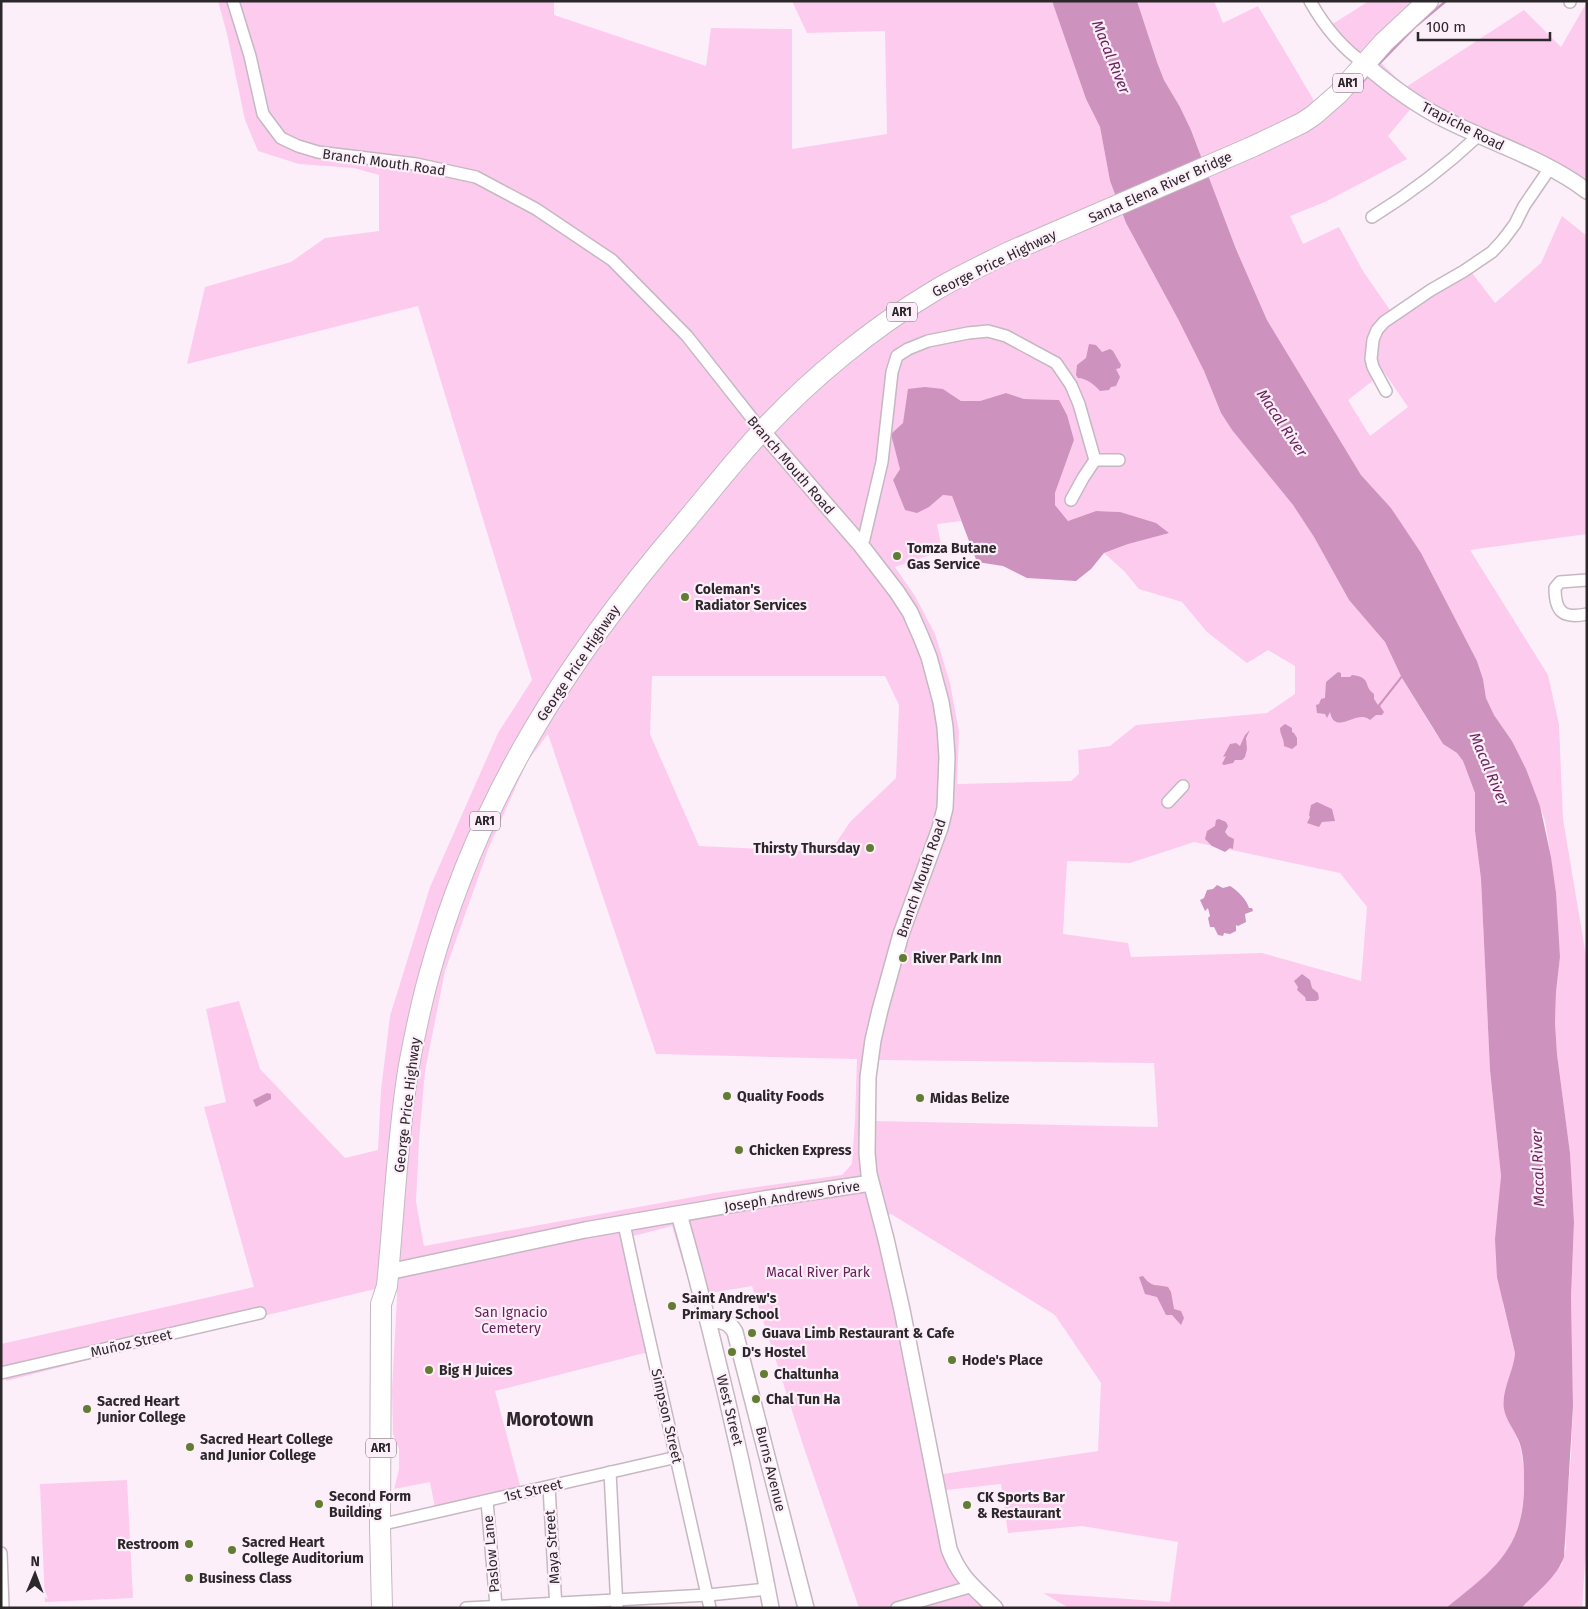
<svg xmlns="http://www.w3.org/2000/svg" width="1588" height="1609" font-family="'Fira Sans',sans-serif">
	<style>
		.green { fill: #fdcbee; fill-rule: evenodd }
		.water { fill: #cd92bd }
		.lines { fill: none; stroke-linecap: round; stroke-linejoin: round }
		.stream { stroke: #cd92bd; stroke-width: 2.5 }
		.street-casing { stroke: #c5b8c1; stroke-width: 14 }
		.secondary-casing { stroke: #c5b8c1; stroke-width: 18 }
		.highway-casing { stroke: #c5b8c1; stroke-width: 22 }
		.street { stroke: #fff; stroke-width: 11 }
		.secondary { stroke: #fff; stroke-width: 15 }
		.highway { stroke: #fff; stroke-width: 20 }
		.poi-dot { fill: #607d32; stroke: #fdeff9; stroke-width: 2 }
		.labels { text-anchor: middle; stroke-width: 4.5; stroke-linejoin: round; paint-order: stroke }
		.shield { fill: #fdeff9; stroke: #6b6369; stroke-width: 1 }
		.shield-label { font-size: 12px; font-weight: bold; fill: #2c272b }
		.street-label { font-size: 14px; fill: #2c272b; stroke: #fdeff9 }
		.poi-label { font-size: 14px; font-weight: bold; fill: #2c272b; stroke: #fdeff9; text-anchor: start }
		.park-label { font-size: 14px; fill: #641f56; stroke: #fdeff9 }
		.water-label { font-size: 15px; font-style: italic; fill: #6a245b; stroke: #fdeff9 }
		.district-label { font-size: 19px; font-weight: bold; fill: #2c272b; stroke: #fdeff9 }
	</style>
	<rect width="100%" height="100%" fill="#fdeff9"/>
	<g class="green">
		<path d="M218 1H554V15L706 66 711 28 792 29V149L887 134 885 31 807 33 792 1H1052L1086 99 1100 127 1110 181 1126 223 1178 319 1204 371 1221 413 1232 430 1293 505 1314 537 1349 600 1385 642 1402 678 1435 732 1443 744 1457 753 1463 761 1475 793V831L1481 879 1490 1070 1501 1176 1499 1203 1503 1304 1515 1353 1514 1363 1504 1403C1505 1420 1518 1434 1521 1450 1524 1467 1525 1483 1523 1500 1519 1555 1486 1576 1446 1608H1069L1043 1593 1170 1602 1178 1542 1082 1526 1008 1533 1001 1484 946 1490 943 1474 1098 1451 1101 1383 1055 1315 891 1214 875 1219 940 1535 952 1574 970 1594 985 1608H859L803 1445 752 1286 693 1296 672 1226 633 1236 656 1350 495 1391 521 1489 435 1508 430 1482 394 1489 399 1469V1449L393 1434 392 1389 397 1298V1257L379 1288 193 1333 6 1381 5 1368H1V1344L254 1287 204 1107 226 1102 206 1009 239 1001 260 1069 345 1158 378 1150 381 1090 390 1016 430 887 498 733 532 680 418 306 187 364 205 287 291 262 325 238 379 231V175L354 168 299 164 258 151 245 120 227 34ZM943 389 961 401H980L1006 393 1024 399 1059 400 1074 440 1055 493V505L1068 521 1096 511 1120 512 1128 544 1104 553 1124 571 1139 589 1182 602 1207 632 1247 663 1268 650 1295 666V694L1267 713 1136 725 1110 746 1078 750 1079 774 1071 781 957 784 959 732 950 683 935 634 915 596 895 567 942 551 937 524 961 521 952 496 943 495 929 507 905 510 893 480 900 469ZM652 676H885L899 705 896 778 850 822 830 852 699 846 650 734ZM548 734 656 1054 857 1059 855 1120 852 1164 842 1175 715 1193 424 1246 416 1202 419 1141 425 1071 445 971 489 847 527 762ZM1194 842 1340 873 1367 907 1361 981 1262 953 1131 957 1128 943 1063 934 1067 861 1130 863ZM877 1060 1154 1063 1158 1127 875 1121Z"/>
		<path d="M1137 1H1214L1223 23 1258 6 1316 104 1258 151 1378 60 1406 87 1524 10 1561 47 1587 2V186L1418 100 1388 136 1407 159 1325 202 1290 216 1303 244 1339 227 1363 271 1392 313 1466 265 1495 303 1541 263 1562 216 1587 236V534L1470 550 1548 675 1559 725 1563 819 1587 962V1533L1582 1608H1521L1554 1574 1562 1564 1566 1548 1565 1525 1571 1456 1573 1406 1571 1297 1574 1222 1570 1153 1557 1054 1555 1023 1556 992 1560 957 1551 857 1545 821 1540 806 1512 741 1494 715 1486 698 1483 679 1477 661 1431 574 1391 508 1361 475 1267 320 1236 249 1191 130 1180 107 1164 80 1157 62ZM1384 372 1408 407 1370 436 1348 400Z"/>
		<path d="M1369 1H1417L1362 56 1331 25Z"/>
		<path d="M127 1480 133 1598 45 1602 40 1484Z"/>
	</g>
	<g class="water">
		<path d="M1052 1H1137L1157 62 1164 80 1180 107 1191 130 1236 249 1267 320 1361 475 1391 508 1421 553 1477 661 1483 679 1486 698 1494 715 1512 741 1526 769 1540 806 1551 857 1556 893 1560 957 1556 992 1555 1023 1557 1054 1570 1153 1574 1222 1571 1297 1573 1406 1564 1557C1557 1577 1536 1593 1521 1608H1446C1492 1571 1524 1550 1524 1485 1524 1471 1524 1457 1520 1444 1516 1432 1506 1421 1504 1409 1501 1390 1514 1371 1515 1353L1497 1277 1495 1239 1501 1176 1490 1070 1481 879 1475 831V793L1463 761 1457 753 1443 744 1402 678 1380 706 1384 712 1382 715H1376L1370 720C1358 708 1335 737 1330 712L1327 718 1325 714 1317 713 1316 705 1319 704 1321 699 1325 698 1326 682 1338 672 1341 673V677H1350L1352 675C1373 678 1362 685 1374 694V699L1378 705 1401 676 1385 642 1349 600 1314 537 1293 505 1232 430 1221 413 1204 371 1178 319 1126 223 1110 181 1100 127 1086 99Z"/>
		<path d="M1089 344 1096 345 1102 352 1110 349 1113 351 1121 365 1120 368 1116 369 1120 377 1116 386 1111 387 1109 390 1100 391C1095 385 1086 378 1078 378L1076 375 1077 365 1086 358Z"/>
		<path d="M925 387 943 389 961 401H980L1006 393 1024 399 1059 400 1067 415 1074 440 1055 493V505L1068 521 1096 511 1120 512 1156 523 1169 533 1128 544 1104 553 1091 569 1076 581 1027 578 1003 566 977 562 952 496 943 495 929 507 917 513 905 510 893 480 900 469 891 434 903 423 908 389Z"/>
		<path d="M1285 724 1292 728V732L1294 733 1297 738V745L1292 749 1284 746C1284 738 1280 735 1280 728Z"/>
		<path d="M1250 730 1246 738 1247 749 1245 757 1242 760H1235L1233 763 1224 765 1222 764 1226 756 1223 757 1230 744 1236 743 1240 746 1245 735Z"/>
		<path d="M1317 802 1332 809 1335 821 1322 822 1319 827 1307 823 1310 817 1309 815 1311 805Z"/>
		<path d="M1219 819 1226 822 1228 826 1225 832 1228 836 1234 839 1233 849 1230 848 1225 852 1212 846 1205 839 1207 831 1215 826 1216 820Z"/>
		<path d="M1217 885 1223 888 1230 886C1237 890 1247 900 1249 908H1252L1253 911 1245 914 1246 922 1238 926 1236 925V931L1230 934 1224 933 1223 936 1218 935 1214 927H1210L1208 918 1210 916 1208 908 1205 911 1200 900 1204 898 1207 890 1213 889Z"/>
		<path d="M1302 974 1310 980 1312 988 1318 993 1319 999 1316 1001H1306L1305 997 1297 990 1298 987 1294 981Z"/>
		<path d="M267 1093 271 1094V1099L256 1107 253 1100Z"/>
		<path d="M1143 1276C1152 1288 1156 1284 1168 1287L1171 1292 1174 1309 1181 1311 1184 1318 1181 1325 1172 1315H1166L1157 1297 1145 1294 1139 1277Z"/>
	</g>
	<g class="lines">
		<g class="stream">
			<path d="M1376 67 1416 26 1446 1"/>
			<path d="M1361 83 1369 75"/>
		</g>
		<defs>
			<g id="street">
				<path d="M233 1 250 56 263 114 281 138 298 146 318 152 416 164 476 177 536 209 612 260 687 336 762 431"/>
				<path d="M1310 1C1324 26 1342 48 1365 64"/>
				<path d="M1570 1V2"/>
				<path d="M1372 217C1411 193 1446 166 1479 135"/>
				<path d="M1386 391 1373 367 1371 359 1373 340 1377 330 1384 322 1431 290 1464 271 1492 252 1503 240 1515 224 1524 206 1550 168"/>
				<path d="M1071 500 1083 478 1095 460"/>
				<path d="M860 544 864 539 882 462 892 372 897 356 908 349 928 341 968 333 988 331 1006 336 1056 363 1071 385 1079 404 1095 460H1119"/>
				<path d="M1587 580 1560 582 1555 588C1555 612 1563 619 1587 614"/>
				<path d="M1168 802 1183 786"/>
				<path d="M624 1224 638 1289 710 1608"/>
				<path d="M1 1373 260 1313"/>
				<path d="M610 1472 617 1608"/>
				<path d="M549 1487 556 1608"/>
				<path d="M487 1501 496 1606"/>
				<path d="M388 1523 677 1457"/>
				<path d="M1 1553 3 1608"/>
				<path d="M466 1608 708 1595 768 1589"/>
				<path d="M897 1608 973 1586"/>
			</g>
			<g id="secondary">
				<path d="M1365 64C1389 85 1416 105 1444 119 1491 143 1545 159 1587 191"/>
				<path d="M762 431 860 544 897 592 910 612 921 637 929 657 941 702 945 727 947 757 945 808 940 828 901 934 880 1010 873 1040 868 1077 867 1153 869 1174 886 1239 902 1310 949 1549C960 1578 974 1587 995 1608"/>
				<path d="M679 1214C716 1344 746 1475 771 1608"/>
				<path d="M388 1272 585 1230 764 1199 871 1183"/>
				<path d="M708 1320C721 1320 729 1321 735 1332L806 1608"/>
			</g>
			<path id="highway" d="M382 1608 380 1528 381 1304 387 1286C394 1214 397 1142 408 1071 414 1038 421 1004 430 972 478 798 568 658 684 523 710 492 735 460 762 431 811 378 872 328 934 291 957 277 983 265 1007 253L1254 146 1302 123 1314 115 1338 94 1384 42 1428 1"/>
		</defs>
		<use href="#street" class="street-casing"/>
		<use href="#secondary" class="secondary-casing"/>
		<use href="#highway" class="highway-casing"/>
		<use href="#street" class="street"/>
		<use href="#secondary" class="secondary"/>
		<use href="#highway" class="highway"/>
	</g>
	<g class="poi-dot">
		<circle cx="897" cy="556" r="5"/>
		<circle cx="685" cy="597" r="5"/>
		<circle cx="870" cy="848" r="5"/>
		<circle cx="903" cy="958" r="5"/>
		<circle cx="727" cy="1096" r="5"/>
		<circle cx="920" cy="1098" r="5"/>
		<circle cx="739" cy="1150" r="5"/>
		<circle cx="672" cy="1306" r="5"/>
		<circle cx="752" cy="1333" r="5"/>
		<circle cx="732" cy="1352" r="5"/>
		<circle cx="952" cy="1360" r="5"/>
		<circle cx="429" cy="1370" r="5"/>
		<circle cx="764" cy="1374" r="5"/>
		<circle cx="756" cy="1399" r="5"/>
		<circle cx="87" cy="1409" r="5"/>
		<circle cx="190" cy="1447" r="5"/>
		<circle cx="319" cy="1504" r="5"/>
		<circle cx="967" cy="1505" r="5"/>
		<circle cx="189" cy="1544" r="5"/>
		<circle cx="232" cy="1550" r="5"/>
		<circle cx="189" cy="1578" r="5"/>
	</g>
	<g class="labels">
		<g class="shield">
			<rect x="1333" y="73.5" width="30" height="19" rx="4"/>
			<rect x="887" y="302.5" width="30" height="19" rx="4"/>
			<rect x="470" y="811.5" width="30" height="19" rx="4"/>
			<rect x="366" y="1438.5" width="30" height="19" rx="4"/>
		</g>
		<g class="shield-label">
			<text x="1348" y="87">AR1</text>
			<text x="902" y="316">AR1</text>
			<text x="485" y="825">AR1</text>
			<text x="381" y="1452">AR1</text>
		</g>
		<g class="street-label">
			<text transform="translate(1463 126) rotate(27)" y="5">Trapiche Road</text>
			<text transform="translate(384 162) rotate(8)" y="5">Branch Mouth Road</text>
			<text transform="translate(1160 187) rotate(-24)" y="5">Santa Elena River Bridge</text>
			<text transform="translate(994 263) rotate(-26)" y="5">George Price Highway</text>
			<text transform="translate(791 465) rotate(49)" y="5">Branch Mouth Road</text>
			<text transform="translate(578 663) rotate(-56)" y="5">George Price Highway</text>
			<text transform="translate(921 878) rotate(-71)" y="5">Branch Mouth Road</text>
			<text transform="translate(407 1105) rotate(-83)" y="5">George Price Highway</text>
			<text transform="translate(792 1196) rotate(-9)" y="5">Joseph Andrews Drive</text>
			<text transform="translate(131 1343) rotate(-13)" y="5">Muñoz Street</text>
			<text transform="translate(730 1410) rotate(76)" y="5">West Street</text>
			<text transform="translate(667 1416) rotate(77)" y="5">Simpson Street</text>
			<text transform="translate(771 1469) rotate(76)" y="5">Burns Avenue</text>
			<text transform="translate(533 1490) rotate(-13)" y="5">1st Street</text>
			<text transform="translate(552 1547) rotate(-94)" y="5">Maya Street</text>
			<text transform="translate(491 1554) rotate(-95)" y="5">Paslow Lane</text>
		</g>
		<g class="poi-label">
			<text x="907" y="553">Tomza Butane<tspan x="907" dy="16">Gas Service</tspan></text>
			<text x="695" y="594">Coleman's<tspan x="695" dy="16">Radiator Services</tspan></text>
			<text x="860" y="853" text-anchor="end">Thirsty Thursday</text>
			<text x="913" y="963">River Park Inn</text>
			<text x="737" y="1101">Quality Foods</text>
			<text x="930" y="1103">Midas Belize</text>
			<text x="749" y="1155">Chicken Express</text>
			<text x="682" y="1303">Saint Andrew's<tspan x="682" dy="16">Primary School</tspan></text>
			<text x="762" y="1338">Guava Limb Restaurant &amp; Cafe</text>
			<text x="742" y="1357">D's Hostel</text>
			<text x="962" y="1365">Hode's Place</text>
			<text x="439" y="1375">Big H Juices</text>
			<text x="774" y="1379">Chaltunha</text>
			<text x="766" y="1404">Chal Tun Ha</text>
			<text x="97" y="1406">Sacred Heart<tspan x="97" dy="16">Junior College</tspan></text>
			<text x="200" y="1444">Sacred Heart College<tspan x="200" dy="16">and Junior College</tspan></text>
			<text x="329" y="1501">Second Form<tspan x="329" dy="16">Building</tspan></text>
			<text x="977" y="1502">CK Sports Bar<tspan x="977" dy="16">&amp; Restaurant</tspan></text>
			<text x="242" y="1547">Sacred Heart<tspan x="242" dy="16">College Auditorium</tspan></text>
			<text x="179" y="1549" text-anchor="end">Restroom</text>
			<text x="199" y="1583">Business Class</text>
		</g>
		<g class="park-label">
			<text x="818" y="1277">Macal River Park</text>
			<text x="511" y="1317">San Ignacio<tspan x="511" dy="16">Cemetery</tspan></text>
		</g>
		<g class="water-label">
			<text transform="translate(1111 57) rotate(68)" y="5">Macal River</text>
			<text transform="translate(1282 423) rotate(56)" y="5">Macal River</text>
			<text transform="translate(1489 769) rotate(67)" y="5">Macal River</text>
			<text transform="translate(1538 1168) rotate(-92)" y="5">Macal River</text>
		</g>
		<g class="district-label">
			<text x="550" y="1426">Morotown</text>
		</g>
	</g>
	<rect width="1588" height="1609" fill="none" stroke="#2c272b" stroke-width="5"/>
	<g transform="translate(35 1574) rotate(1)" stroke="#fdeff9" stroke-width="4" paint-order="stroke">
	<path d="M0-4L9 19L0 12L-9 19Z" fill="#2c272b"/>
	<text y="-8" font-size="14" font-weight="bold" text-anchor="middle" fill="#2c272b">N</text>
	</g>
	<path d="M1418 32v8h132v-8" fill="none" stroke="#2c272b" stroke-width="2.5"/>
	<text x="1426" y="32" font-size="15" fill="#2c272b" stroke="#fdeff9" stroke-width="4" paint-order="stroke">100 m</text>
</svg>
